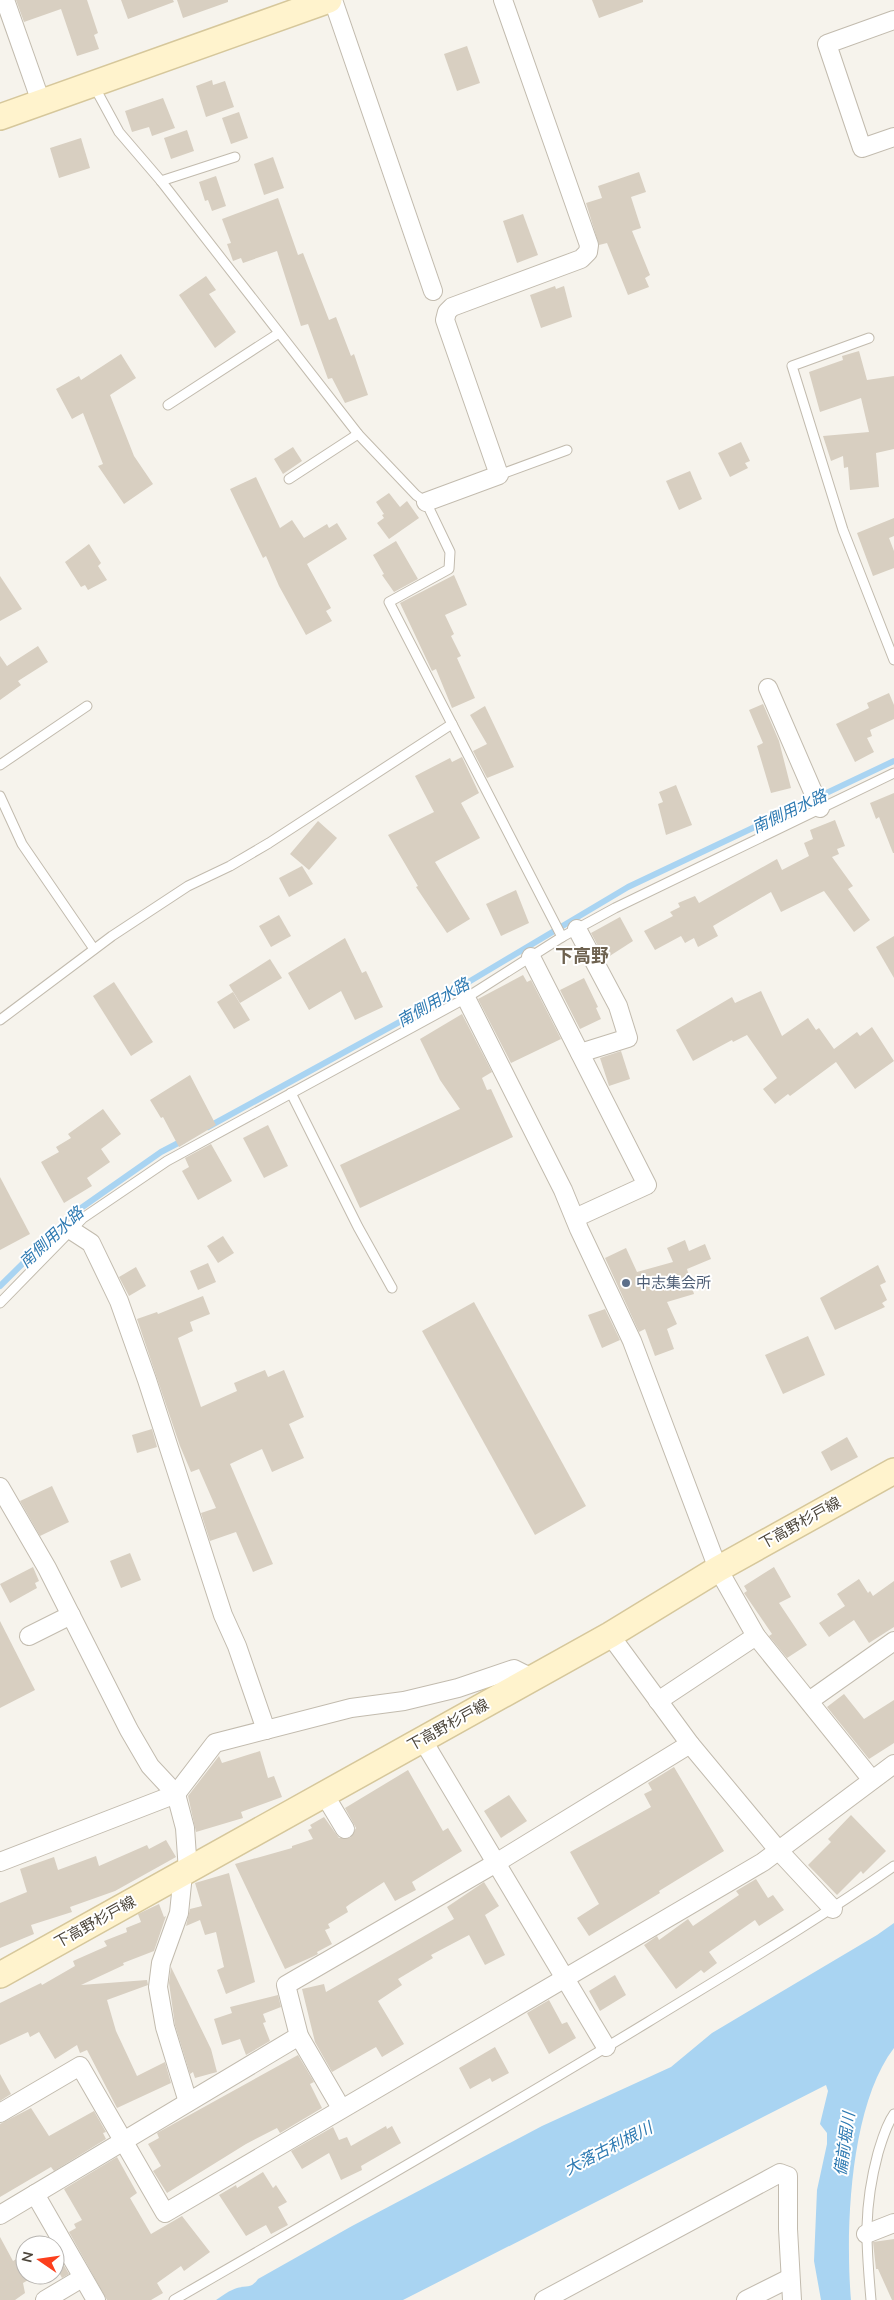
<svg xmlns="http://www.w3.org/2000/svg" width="894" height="2300" font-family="Mulish,'Noto Sans JP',sans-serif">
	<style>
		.water { fill: #a9d4f2 }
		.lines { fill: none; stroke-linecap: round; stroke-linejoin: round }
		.stream { stroke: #a9d4f2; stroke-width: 6 }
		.building { fill: #d8cfc1 }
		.lane-casing { stroke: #c2bbae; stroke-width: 11 }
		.street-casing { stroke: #c2bbae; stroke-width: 20 }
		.secondary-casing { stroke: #d6c79b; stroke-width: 28 }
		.lane { stroke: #fff; stroke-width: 9 }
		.street { stroke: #fff; stroke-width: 18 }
		.secondary { stroke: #fff3cd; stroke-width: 25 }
		.service-dot { fill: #5c6f8a; stroke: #fff; stroke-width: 2 }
		.labels { text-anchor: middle; stroke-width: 4; stroke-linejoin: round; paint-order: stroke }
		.service-label { font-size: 15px; fill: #4e5e75; stroke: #fff; text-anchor: start }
		.street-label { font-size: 15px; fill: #4b4439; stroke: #fff }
		.water-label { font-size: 16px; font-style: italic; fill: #2e7ab2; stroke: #fff }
		.quarter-label { font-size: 18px; font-weight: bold; fill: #6e6250; stroke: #fff }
	</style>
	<rect width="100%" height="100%" fill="#f6f3ec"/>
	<path class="water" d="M894 1923V2048C850 2105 845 2230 851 2300H821L814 2261 817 2190 827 2144V2133L820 2124 828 2091 826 2085 403 2300H216C222 2296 230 2290 237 2288 248 2285 251 2289 258 2279L352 2226 542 2126 671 2067 712 2033 877 1935Z"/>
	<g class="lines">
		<g class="stream">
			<path d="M208 1127 425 1008 628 887 894 761"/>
			<path d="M0 1286 74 1213 161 1152 184 1140"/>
		</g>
	</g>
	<g class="building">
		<path d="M16 0H87L98 33 94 35 99 49 77 56 61 9 24 22Z"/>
		<path d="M121 0H173L174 2 128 19Z"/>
		<path d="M177 0H228V2L183 18Z"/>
		<path d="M592 0H643V2L599 18Z"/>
		<path d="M467 46 480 83 457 91 444 54Z"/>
		<path d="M212 80 213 85 225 81 234 107 206 117 196 86Z"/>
		<path d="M163 98 175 128 152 136 149 127 132 132 125 111Z"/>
		<path d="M239 112 248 138 231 144 222 118Z"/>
		<path d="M187 130 194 151 171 159 164 138Z"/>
		<path d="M81 138 90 168 59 178 50 148Z"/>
		<path d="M273 157 284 188 264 195 254 164Z"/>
		<path d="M639 172 646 192 631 197 641 228 632 231 650 275 645 278 649 287 628 295 607 243 599 245 586 203 602 198 598 186Z"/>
		<path d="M216 176 226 206 212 211 208 200 205 201 199 182Z"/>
		<path d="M278 198 298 255 303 253 329 320 336 317 351 356 354 354 368 395 345 403 332 378 328 379 308 324 301 326 277 251 243 263 241 258 233 261 227 244 231 243 222 219Z"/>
		<path d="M523 214 538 255 517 263 503 221Z"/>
		<path d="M206 276 216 290 209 294 236 332 215 348 179 295Z"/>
		<path d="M555 286 556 289 564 286 572 317 541 328 530 295Z"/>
		<path d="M859 351 867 380 894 376V449L876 453 879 487 850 490 848 467 844 468 843 456 831 461 823 436 869 432 861 398 820 412 809 372 843 360 842 356Z"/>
		<path d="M121 354 136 378 110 395 134 456 153 484 124 504 98 466 103 464 83 413 72 419 56 389 79 376 81 380Z"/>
		<path d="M741 442 750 461 745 463 748 468 730 477 718 453Z"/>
		<path d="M293 447 302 461 283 474 274 459Z"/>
		<path d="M690 471 702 499 679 510 666 481Z"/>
		<path d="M256 477 280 528 292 520 304 538 327 524 329 528 337 523 347 539 307 564 331 608 326 611 332 621 306 635 279 586 266 556 263 558 230 489Z"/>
		<path d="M389 493 400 507 407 501 419 518 389 539 377 523 384 518 382 515 384 514 376 502Z"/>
		<path d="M894 518V536L889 538 894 551V568L873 576 857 533Z"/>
		<path d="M396 541 418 579 394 592 382 575 384 574 373 555Z"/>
		<path d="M89 544 101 563 98 566 107 580 88 590 85 585 81 587 65 562Z"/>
		<path d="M454 575 467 605 445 615 454 634 451 636 461 656 457 658 475 698 452 708 436 669 432 671 400 603Z"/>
		<path d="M0 576 22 609 0 621Z"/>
		<path d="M38 646 48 662 18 681 21 685 0 700V656L7 666Z"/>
		<path d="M889 693 894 705V719L870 730 872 736 867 738 874 752 855 762 836 724 869 708 867 703Z"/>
		<path d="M763 704 779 741 791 788 771 793 757 746 763 743 749 710Z"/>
		<path d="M485 706 514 767 487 778 473 751 487 744 470 715Z"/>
		<path d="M462 757 479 793 461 803 480 838 435 862 470 919 447 933 416 887 418 886 388 835 434 812 415 776 450 758 452 762Z"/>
		<path d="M676 785 692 825 666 835 658 804 663 802 659 792Z"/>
		<path d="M894 793V853H893L879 817 876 819 870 803Z"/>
		<path d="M835 820 845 846 837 849 839 854 832 857 853 886 848 889 870 920 854 932 824 891 781 912 771 892 713 926 718 936 698 947 694 938 685 943 681 936 655 950 644 931 673 916 670 912 680 907 678 903 695 896 699 903 777 859 782 870 809 856 804 843 813 839 810 830Z"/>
		<path d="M318 821 337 838 309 870 290 854Z"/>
		<path d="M302 866 313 884 289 897 279 878Z"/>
		<path d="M516 890 529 923 501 936 486 904Z"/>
		<path d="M279 915 291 936 271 947 259 926Z"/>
		<path d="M620 917 633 941 605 959 591 933Z"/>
		<path d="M894 936V978L876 947Z"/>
		<path d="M345 938 362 973 366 971 383 1007 355 1020 341 991 309 1010 288 973Z"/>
		<path d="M270 959 282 978 240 1003 229 985Z"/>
		<path d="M523 975 527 982 531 980 561 1039 511 1063 478 999Z"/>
		<path d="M584 978 598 1007 596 1008 601 1019 580 1029 560 990Z"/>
		<path d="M114 982 153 1042 131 1056 93 996Z"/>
		<path d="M761 991 782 1036 808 1018 816 1030 819 1028 834 1049 857 1032 860 1036 872 1027 894 1061 855 1089 836 1062 790 1096 788 1094 775 1104 763 1089 777 1078 747 1035 733 1042 732 1040 693 1061 676 1030 732 997 735 1003Z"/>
		<path d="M233 992 250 1020 234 1029 217 1002Z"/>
		<path d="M462 1014 492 1072 482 1078 487 1090 491 1089 513 1137 360 1208 340 1165 460 1109 440 1080 420 1039Z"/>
		<path d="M621 1051 630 1079 609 1086 600 1058Z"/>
		<path d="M190 1075 216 1125 179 1147 163 1117 161 1118 150 1100Z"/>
		<path d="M103 1109 121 1134 101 1149 110 1162 87 1178 92 1186 64 1203 41 1162 59 1152 56 1147 71 1138 68 1134Z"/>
		<path d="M268 1125 288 1166 264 1178 243 1138Z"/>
		<path d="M211 1144 232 1181 198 1200 182 1171 189 1167 185 1158Z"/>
		<path d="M0 1177 30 1234 0 1250Z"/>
		<path d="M223 1236 234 1253 218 1263 207 1246Z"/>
		<path d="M685 1240 689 1251 705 1244 711 1259 687 1269 694 1294 667 1302 677 1324 667 1329 674 1349 655 1356 645 1329 639 1332 605 1258 626 1248 637 1272 673 1262 667 1248Z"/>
		<path d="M208 1263 216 1282 198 1290 190 1271Z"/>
		<path d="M878 1265 886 1282 880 1285 887 1300 882 1303 885 1307 835 1330 820 1298Z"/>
		<path d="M136 1267 146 1286 129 1296 119 1277Z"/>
		<path d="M203 1296 210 1314 190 1322 193 1331 178 1338 201 1407 237 1391 234 1383 265 1370 268 1377 284 1370 304 1417 289 1424 304 1458 272 1472 262 1449 230 1464 273 1564 253 1572 236 1532 210 1541 201 1513 216 1508 199 1469 191 1472 180 1446 137 1319 157 1312 158 1314Z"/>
		<path d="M474 1302 586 1506 535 1535 422 1331Z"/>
		<path d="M605 1309 620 1340 602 1348 588 1315Z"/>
		<path d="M808 1336 825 1375 783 1394 765 1355Z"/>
		<path d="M152 1429 157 1447 137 1453 132 1435Z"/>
		<path d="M847 1437 858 1457 831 1471 821 1452Z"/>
		<path d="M52 1486 69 1522 40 1536 20 1501Z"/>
		<path d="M130 1553 141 1580 121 1588 110 1561Z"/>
		<path d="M33 1567 39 1581 35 1583 37 1588 10 1603 0 1584Z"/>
		<path d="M774 1567 791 1597 779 1603 807 1645 787 1658 769 1636 772 1634 744 1593 747 1591 744 1586Z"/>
		<path d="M859 1579 868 1593 870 1591 873 1596 894 1581V1627L869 1643 854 1620 829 1637 819 1623 845 1606 837 1594Z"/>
		<path d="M0 1621 35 1690 0 1708Z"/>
		<path d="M844 1694 864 1719 894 1700V1743L869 1759 827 1707Z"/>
		<path d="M260 1751 268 1778 274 1776 282 1797 241 1812 243 1818 196 1832 188 1796 219 1756 222 1763Z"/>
		<path d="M674 1767 724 1851 659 1891 660 1893 589 1936 577 1918 599 1904 570 1852 651 1807 644 1794 652 1790 648 1783Z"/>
		<path d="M408 1770 443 1831 448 1828 462 1851 412 1882 416 1890 395 1901 384 1882 350 1904 346 1907 348 1912 328 1924 330 1928 325 1930 332 1944 317 1952 318 1954 312 1957 285 1969 235 1864 292 1848V1846L313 1839 308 1830 312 1828 310 1825 324 1817 339 1838H350L356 1828 345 1808Z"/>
		<path d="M509 1795 527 1821 501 1838 484 1811Z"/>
		<path d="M851 1815 886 1851 863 1874 861 1871 837 1895 808 1865 831 1842 828 1839Z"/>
		<path d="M166 1840 176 1857 115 1891 70 1907 72 1912 31 1925 34 1934 0 1948V1903L27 1892 20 1869 54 1857 58 1870 96 1856 99 1866 147 1845 149 1849Z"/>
		<path d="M229 1873 255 1982 226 1994 217 1970 224 1967 216 1932 205 1935 200 1920 186 1926 190 1909 202 1906 195 1883Z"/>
		<path d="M756 1879 768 1898 773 1895 784 1910 759 1926 755 1920 709 1952 717 1963 704 1973 701 1970 676 1989 644 1945 657 1936 659 1940 688 1919 693 1926 739 1895 736 1891Z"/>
		<path d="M484 1882 499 1906 485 1915 505 1955 485 1965 469 1935 431 1955 433 1958 398 1979 402 1985 378 2001 404 2044 382 2057 376 2047 332 2072 315 2042 302 1989 324 1984 326 1992 454 1919 447 1907Z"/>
		<path d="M159 1904 164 1917 166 1916 154 1951 123 1963 124 1965 81 1985 147 1980 148 1985 107 2000 116 2031 137 2076 165 2062 171 2083 117 2108 87 2050 80 2053 77 2045 55 2059 39 2032 30 2037 28 2032 0 2045V2003L41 1983 42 1985 75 1966 73 1961 107 1946 104 1941 127 1932 126 1928 141 1922 138 1914Z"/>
		<path d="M171 1967 211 2049 217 2072 195 2078 193 2072 190 2074 175 2025 169 1983Z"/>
		<path d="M615 1975 626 1995 600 2011 589 1991Z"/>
		<path d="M278 1995 281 2007 263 2014 266 2022 263 2023 270 2041 246 2055 240 2039 222 2045 214 2019 232 2013 230 2007Z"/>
		<path d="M549 2000 562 2024 567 2022 576 2038 549 2054 527 2013Z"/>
		<path d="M495 2047 509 2073 492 2082 490 2078 470 2089 459 2068Z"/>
		<path d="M298 2055 314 2082 310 2084 322 2108 280 2133 277 2128 246 2144 167 2193 153 2171 161 2166 148 2144 159 2138 157 2133Z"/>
		<path d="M0 2074 11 2094 0 2101Z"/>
		<path d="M31 2108 49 2136 94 2111 106 2132 103 2133 106 2139 54 2171 51 2167 0 2197V2124Z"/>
		<path d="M386 2126 387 2129 392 2126 401 2143 361 2166 362 2170 341 2180 329 2153 302 2169 291 2151 333 2127 339 2140 347 2137 351 2146Z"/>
		<path d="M117 2157 137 2193 130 2198 151 2234 182 2216 210 2252 184 2271 181 2266 157 2283 163 2293 151 2300H107L69 2232 76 2228 74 2224 82 2220 64 2189Z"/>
		<path d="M263 2172 273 2188 276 2185 287 2202 278 2207 288 2225 271 2234 266 2225 246 2236 219 2195 236 2185 237 2188Z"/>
		<path d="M0 2237 13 2261 25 2254V2275H37L23 2283 25 2293 15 2300H0Z"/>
		<path d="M894 2239V2300H892L878 2269H876L873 2242Z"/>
		<path d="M55 2250 69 2274 62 2278 55 2265Z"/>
	</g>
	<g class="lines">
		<defs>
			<g id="lane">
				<path d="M94 86 119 132 161 181 358 434 416 495 426 502 450 552 449 569 389 602 562 937"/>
				<path d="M161 181 235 157"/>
				<path d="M869 338 792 366 843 530 894 660"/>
				<path d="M168 405 279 333"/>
				<path d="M499 475 567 450"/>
				<path d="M289 479 358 434"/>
				<path d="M0 765 87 706"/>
				<path d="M0 796 22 844 94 949"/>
				<path d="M0 1020 112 936 188 886 230 866 269 843 452 724"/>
				<path d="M291 1093 358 1227 392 1288"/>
				<path d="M0 1303 83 1218 167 1161 466 998 562 937 615 908 894 773"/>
				<path d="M174 2300C333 2208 492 2117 648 2022 731 1971 815 1922 894 1866"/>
				<path d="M871 2300C866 2244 863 2209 878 2153 882 2140 886 2125 894 2114"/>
			</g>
			<g id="street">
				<path d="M5 0 41 102"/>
				<path d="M333 0 433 291"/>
				<path d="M894 20 827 44 862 148 894 137"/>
				<path d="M426 502 499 475 445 320 447 312 452 307 581 259 588 252 589 245 503 0"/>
				<path d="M768 688 820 808"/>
				<path d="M577 929 618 1006 628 1038 580 1053"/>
				<path d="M531 957 647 1185 575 1218"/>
				<path d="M466 998 563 1190 579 1229 632 1341 718 1569 756 1636 872 1780"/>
				<path d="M71 1230 91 1243 119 1301 147 1380 223 1615 237 1646 266 1730"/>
				<path d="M0 1487 47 1568 129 1730 150 1766 176 1794 185 1828 188 1871"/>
				<path d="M610 1635 690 1744 779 1851 833 1909"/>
				<path d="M29 1636 71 1615"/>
				<path d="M658 1701 756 1636"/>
				<path d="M809 1701 894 1641"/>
				<path d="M422 1739 606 2047"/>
				<path d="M324 1794 345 1829"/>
				<path d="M0 1862 176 1794 215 1743 351 1708 404 1701 458 1688 514 1669 532 1678"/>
				<path d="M183 1874 179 1913 161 1963 158 1987 165 2027 188 2102"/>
				<path d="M341 2108 299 2036 286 1985 496 1863 690 1744"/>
				<path d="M0 2113 80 2066 165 2213 763 1862 894 1764"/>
				<path d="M35 2194 96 2300"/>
				<path d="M0 2215 299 2036"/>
				<path d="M866 2234 894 2223"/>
				<path d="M45 2300 82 2278"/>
				<path d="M544 2300 780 2173 788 2176V2229L792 2300"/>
				<path d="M746 2300 790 2278"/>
			</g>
			<g id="secondary">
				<path d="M0 117 329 0"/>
				<path d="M0 1975 610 1635 718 1569 894 1471"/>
			</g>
		</defs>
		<use href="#lane" class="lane-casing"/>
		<use href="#street" class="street-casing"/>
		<use href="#secondary" class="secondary-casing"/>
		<use href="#lane" class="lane"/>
		<use href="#street" class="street"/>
		<use href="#secondary" class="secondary"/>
	</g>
	<circle class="service-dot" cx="626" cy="1283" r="5"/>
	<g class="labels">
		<g class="service-label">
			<text x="636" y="1288">中志集会所</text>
		</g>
		<g class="street-label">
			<text transform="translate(800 1523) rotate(-29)" y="5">下高野杉戸線</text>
			<text transform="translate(448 1725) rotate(-29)" y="5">下高野杉戸線</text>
			<text transform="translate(95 1922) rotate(-29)" y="5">下高野杉戸線</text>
		</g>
		<g class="water-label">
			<text transform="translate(789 811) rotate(-25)" y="6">南側用水路</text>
			<text transform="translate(433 1002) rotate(-30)" y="6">南側用水路</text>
			<text transform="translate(51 1237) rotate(-43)" y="6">南側用水路</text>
			<text transform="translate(844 2144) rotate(-82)" y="6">備前堀川</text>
			<text transform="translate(608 2148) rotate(-27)" y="6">大落古利根川</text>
		</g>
		<g class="quarter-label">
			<text x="582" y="962">下高野</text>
		</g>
	</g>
	<g transform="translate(40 2260) rotate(283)"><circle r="24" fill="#ffffff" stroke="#b7b4b0"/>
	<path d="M0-4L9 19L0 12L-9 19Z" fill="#fc3f1d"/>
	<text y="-8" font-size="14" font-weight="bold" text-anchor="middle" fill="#4b4439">N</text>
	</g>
</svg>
